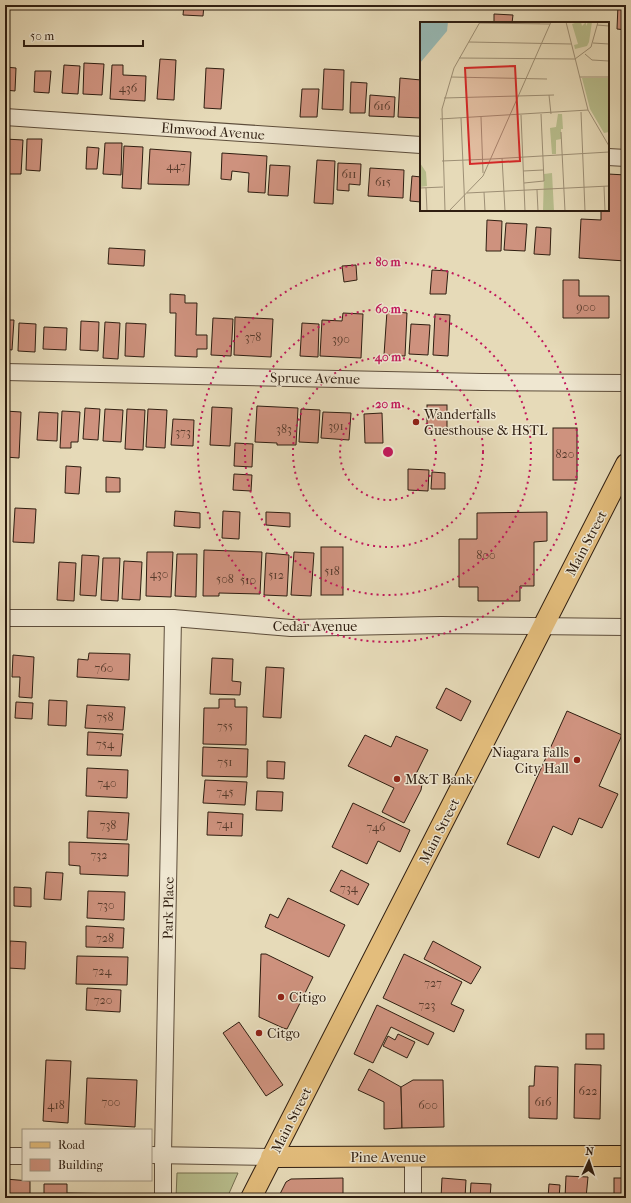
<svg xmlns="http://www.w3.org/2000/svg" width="631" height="1203" font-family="'IM FELL French Canon',serif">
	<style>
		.green { fill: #b8be8d; stroke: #746e4f }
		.building { fill: #ce927e; stroke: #2f1e11 }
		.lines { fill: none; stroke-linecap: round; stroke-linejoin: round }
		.minor-casing { stroke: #5d4d3b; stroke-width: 18 }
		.major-casing { stroke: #2f1e11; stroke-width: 22 }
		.minor { stroke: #efe7d1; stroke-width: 16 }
		.major { stroke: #e3bd7c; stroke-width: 20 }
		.ring { fill: none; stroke: #c2185b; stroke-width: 2; stroke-dasharray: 2 4 }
		.poi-dot { fill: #8f2418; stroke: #efe7d1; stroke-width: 1.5 }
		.labels { text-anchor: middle; stroke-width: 3; stroke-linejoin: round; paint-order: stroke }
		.number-label { font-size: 12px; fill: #573b2c }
		.street-label { font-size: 14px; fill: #2f1e11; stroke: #efe7d1 }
		.poi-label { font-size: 14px; fill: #2f1e11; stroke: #efe7d1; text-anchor: start }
		.inset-road { fill: none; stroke: #9d8f75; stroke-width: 1 }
		.view { fill: #d62828; fill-opacity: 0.15; stroke: #d62828; stroke-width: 2 }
		.inset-edge { fill: none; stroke: #2f1e11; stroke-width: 2 }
		.centre { fill: #c2185b; stroke: #efe7d1; stroke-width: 2 }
		.ring-label { font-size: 12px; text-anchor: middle; font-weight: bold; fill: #c2185b; stroke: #efe7d1; stroke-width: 3; stroke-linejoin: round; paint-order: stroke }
	</style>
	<rect width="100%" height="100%" fill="#e6dab8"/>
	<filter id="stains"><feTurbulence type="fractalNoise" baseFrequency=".005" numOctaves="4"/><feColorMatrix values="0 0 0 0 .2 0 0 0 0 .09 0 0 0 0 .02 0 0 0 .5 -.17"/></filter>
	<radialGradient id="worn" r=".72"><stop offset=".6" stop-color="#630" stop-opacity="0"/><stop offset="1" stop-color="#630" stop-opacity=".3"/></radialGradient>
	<path class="green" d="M177 1173H238L227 1198H176Z"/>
	<g class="building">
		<path d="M184 5H204L203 16 183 15Z"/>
		<path d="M618 5H626V30L617 29Z"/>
		<path d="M494 14 513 15 512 23H494Z"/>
		<path d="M160 59 176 60 174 100 157 99Z"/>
		<path d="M84 63 104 64 102 95 83 94Z"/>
		<path d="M64 65 80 66 78 94 62 93Z"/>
		<path d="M112 65H123V75L146 76 145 101 110 99Z"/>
		<path d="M5 67 16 68 15 91 5 90Z"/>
		<path d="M206 68 224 69 221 109 204 108Z"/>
		<path d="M324 69 344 70 343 110 322 109Z"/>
		<path d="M35 71H51L49 93 34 92Z"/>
		<path d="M400 78 421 80V118L398 117Z"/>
		<path d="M351 82 367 83 365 113H350Z"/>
		<path d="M302 89H319L317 117H300Z"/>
		<path d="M370 95 395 97 394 117 369 116Z"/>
		<path d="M5 139 23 140 21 174H5Z"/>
		<path d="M27 139H42L40 171 26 170Z"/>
		<path d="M105 143H122L121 175 103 174Z"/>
		<path d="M124 146 143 147 141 189 122 188Z"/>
		<path d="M87 147 99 148 97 169H86Z"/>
		<path d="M150 149 191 152 189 185 148 184Z"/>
		<path d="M222 153 267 156 265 193 248 192 249 173 232 171 231 180 221 179Z"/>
		<path d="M317 160 335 161 333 204 314 203Z"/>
		<path d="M338 163 361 164 360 185 349 184V191L337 190Z"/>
		<path d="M270 165 290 166 288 196 268 195Z"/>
		<path d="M370 168 404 170 403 198 368 196Z"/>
		<path d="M608 174 626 175V261L579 258 581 219 601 220V210H608Z"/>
		<path d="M412 176 421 177V202L410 201Z"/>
		<path d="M487 220 502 221 501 251H486Z"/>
		<path d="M506 223 527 224 525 251 504 250Z"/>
		<path d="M536 227 551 228 550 255 534 254Z"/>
		<path d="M109 248 145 250 144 266 108 264Z"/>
		<path d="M356 265 357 280 344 282 342 266Z"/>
		<path d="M432 270 448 271 446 294H430Z"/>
		<path d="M563 280H579V296H609V318H563Z"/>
		<path d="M170 294 185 295V303H197L196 335H207V349H197V357L175 356 176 313H170Z"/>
		<path d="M387 311 407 313 405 356 384 355Z"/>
		<path d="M343 313 363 314 361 358 320 356 322 320 342 321Z"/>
		<path d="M435 314 450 315 448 356 433 355Z"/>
		<path d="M235 317 273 319 271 357 234 355Z"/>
		<path d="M213 318 233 319 231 356 211 355Z"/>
		<path d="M5 320H14L12 350 5 349Z"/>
		<path d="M81 321 99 322 98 351 80 350Z"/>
		<path d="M105 322 120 323 118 359 103 358Z"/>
		<path d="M19 323 36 324 35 352 18 351Z"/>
		<path d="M126 323 146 324 144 357 125 356Z"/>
		<path d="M302 323 319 324 318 357 300 356Z"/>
		<path d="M411 324 430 325 428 355 409 354Z"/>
		<path d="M44 327 67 328 66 350 43 349Z"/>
		<rect x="427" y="405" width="20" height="29"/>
		<path d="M257 406 298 408 296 445H277V443L255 442Z"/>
		<path d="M212 407 232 408 230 446 210 445Z"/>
		<path d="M85 408 100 409 98 440 83 439Z"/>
		<path d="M105 409 123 410 121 442 103 441Z"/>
		<path d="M127 409 145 410 143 450 125 449Z"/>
		<path d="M148 409 167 410 165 448 146 447Z"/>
		<path d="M301 409 320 410 318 443 299 442Z"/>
		<path d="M5 411 21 412 19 458 5 457Z"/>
		<path d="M62 411 80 412 78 442H71V448H60Z"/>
		<path d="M39 412 58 413 57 441 37 440Z"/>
		<path d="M323 412 351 413 349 440 321 438Z"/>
		<path d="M382 413 383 443H365L364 414Z"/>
		<path d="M173 419 194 420 193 446 171 445Z"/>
		<rect x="553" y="428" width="24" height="52"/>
		<path d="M235 443 253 444 252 467 234 466Z"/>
		<path d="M66 466 81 467 79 494 65 493Z"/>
		<path d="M408 469 429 470 428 491 408 490Z"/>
		<path d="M432 472 445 473V489H431Z"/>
		<path d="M234 474 252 475 251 491 233 490Z"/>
		<path d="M106 477 120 478V492H106Z"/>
		<path d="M15 508 36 509 34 543 13 542Z"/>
		<path d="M175 511 200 513V528L174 526Z"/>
		<path d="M223 511 240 512 239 539 222 538Z"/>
		<path d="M266 512 290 513V527L266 525Z"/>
		<path d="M547 512V541L534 542V586H520V601H478V587H459V539H477V513Z"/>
		<rect x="321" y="547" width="22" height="48"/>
		<path d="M204 550 262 552 260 594 219 593V596H203Z"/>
		<path d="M147 552H173L171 597 146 596Z"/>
		<path d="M294 552 314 553 311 596 291 595Z"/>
		<path d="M266 553 289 555 287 596 264 595Z"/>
		<path d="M177 554H197L196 597 175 596Z"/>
		<path d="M82 555 99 556 96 596 80 595Z"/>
		<path d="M5 558H7L6 586H5Z"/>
		<path d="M103 558H120L118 601 101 600Z"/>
		<path d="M124 561 142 562 140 600 122 599Z"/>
		<path d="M59 562 76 563 74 601 57 600Z"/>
		<path d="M89 653 130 654 129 680 77 677 78 659 88 660Z"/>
		<path d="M13 655 34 657 32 698 19 697 20 677H12Z"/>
		<path d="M212 658 233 659 232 681 241 682 240 695 210 694Z"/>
		<path d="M266 667 284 668 281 718 263 717Z"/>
		<path d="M446 688 471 701 461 721 436 708Z"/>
		<path d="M219 699H235V707H247L246 745 203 744 204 708H219Z"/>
		<path d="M49 700 67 701 66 726 48 725Z"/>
		<path d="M16 702 33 703 32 719 15 718Z"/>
		<path d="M87 705 125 707 123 730 85 728Z"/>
		<path d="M567 711 622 735 599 786 618 794 602 828 579 818 572 835 553 826 539 858 507 844Z"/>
		<path d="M88 732 123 734 121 756 87 755Z"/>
		<path d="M365 735 391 747 396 736 428 750 414 778 421 781 422 784 421 790 404 823 382 812 394 788 348 766Z"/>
		<path d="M203 747 248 749 247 777 202 776Z"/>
		<path d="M267 761 285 762 284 779 267 778Z"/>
		<path d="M87 768 128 770 127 798 86 796Z"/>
		<path d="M205 780 247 782 245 805 203 803Z"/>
		<path d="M257 791 283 792 282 811 256 810Z"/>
		<path d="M353 803 410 830 400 852 378 841 367 864 332 847Z"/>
		<path d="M88 811 129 813 127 840 87 838Z"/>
		<path d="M208 812 243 814 242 836 207 835Z"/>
		<path d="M69 842 129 844 128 876 80 874V866L69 865Z"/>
		<path d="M341 870 369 884 358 905 330 891Z"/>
		<path d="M46 872 63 873 61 900 44 899Z"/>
		<path d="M14 887 31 888V907L14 906Z"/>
		<path d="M88 891 125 892 124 920 87 918Z"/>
		<path d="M288 898 345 925 329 957 265 927 270 914 278 918Z"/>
		<path d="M86 926 124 928 123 948 86 947Z"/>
		<path d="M10 941 26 942 25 969 8 968Z"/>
		<path d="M433 941 481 967 471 984 424 959Z"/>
		<path d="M261 954H266L313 977 287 1029 283 1028 259 1017Z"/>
		<path d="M404 954 462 982 451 1004 464 1010 454 1032 383 998Z"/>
		<path d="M77 956 128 957 127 985 76 984Z"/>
		<path d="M87 988 121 990 120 1012 86 1010Z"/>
		<path d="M377 1005 434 1033 428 1045 391 1027 373 1063 354 1054Z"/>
		<path d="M239 1022 283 1085 266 1096 223 1033Z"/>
		<path d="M398 1034 415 1042 407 1058 383 1046 388 1036 395 1040Z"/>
		<rect x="586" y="1034" width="18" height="15"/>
		<path d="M46 1060 71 1061 68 1123 43 1121Z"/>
		<path d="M575 1064 601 1065 600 1119 574 1118Z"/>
		<path d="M535 1066 558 1067 557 1119 529 1118V1086H534Z"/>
		<path d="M369 1069 401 1087 402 1128 384 1129V1102L358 1090Z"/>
		<path d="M87 1078 137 1080 135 1127 85 1124Z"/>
		<path d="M413 1080H443L444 1127 402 1128 401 1087Z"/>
		<path d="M566 1176 588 1177 586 1198H565Z"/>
		<path d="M343 1178V1198H278L286 1182 291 1179Z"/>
		<path d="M442 1178 466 1180 465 1198H441Z"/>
		<rect x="614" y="1178" width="12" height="20"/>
		<path d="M5 1179 30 1181V1198H5Z"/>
		<path d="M471 1183 491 1184 490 1198H470Z"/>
		<path d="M44 1184H67V1193L131 1194V1198H44Z"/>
		<path d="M549 1184 560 1185 559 1198H548Z"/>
	</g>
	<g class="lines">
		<defs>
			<g id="minor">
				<path d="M5 117 421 145"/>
				<path d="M608 157 626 158"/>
				<path d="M5 372 482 382 626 383"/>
				<path d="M5 618H173L291 628 441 625 626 627"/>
				<path d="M151 1155 271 1157"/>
				<path d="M5 1156H23"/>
				<path d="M413 1157V1198"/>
				<path d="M163 1198V1155L173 618"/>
			</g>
			<g id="major">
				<path d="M271 1157 626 1156"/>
				<path d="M251 1198 626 464"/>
			</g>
		</defs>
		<use href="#minor" class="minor-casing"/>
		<use href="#major" class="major-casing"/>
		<use href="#minor" class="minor"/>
		<use href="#major" class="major"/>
	</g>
	<g class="ring">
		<circle cx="388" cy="452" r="48"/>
		<circle cx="388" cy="452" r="95"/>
		<circle cx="388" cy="452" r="143"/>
		<circle cx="388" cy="452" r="190"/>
	</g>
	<g class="poi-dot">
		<circle cx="416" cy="422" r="4"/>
		<circle cx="577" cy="760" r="4"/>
		<circle cx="397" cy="779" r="4"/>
		<circle cx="281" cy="997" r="4"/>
		<circle cx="259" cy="1033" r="4"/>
	</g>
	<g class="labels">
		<g class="number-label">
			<text x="128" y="92">436</text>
			<text x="382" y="110">616</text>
			<text x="176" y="170">447</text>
			<text x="349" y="178">611</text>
			<text x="383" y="186">615</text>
			<text x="586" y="311">900</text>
			<text x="253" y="341">378</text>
			<text x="341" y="343">390</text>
			<text x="336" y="430">391</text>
			<text x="284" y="433">383</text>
			<text x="183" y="436">373</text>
			<text x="565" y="458">820</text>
			<text x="486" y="559">800</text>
			<text x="332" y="575">518</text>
			<text x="159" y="578">430</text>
			<text x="276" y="579">512</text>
			<text x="225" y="583">508</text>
			<text x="248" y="584">510</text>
			<text x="104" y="672">760</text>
			<text x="105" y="721">758</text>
			<text x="225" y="730">755</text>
			<text x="105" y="748">754</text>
			<text x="225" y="766">751</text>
			<text x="107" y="787">740</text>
			<text x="225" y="796">745</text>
			<text x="225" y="828">741</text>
			<text x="108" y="829">738</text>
			<text x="376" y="831">746</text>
			<text x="99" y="859">732</text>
			<text x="349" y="892">734</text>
			<text x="106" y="909">730</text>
			<text x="105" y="942">728</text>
			<text x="102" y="975">724</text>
			<text x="433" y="987">727</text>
			<text x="103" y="1004">720</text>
			<text x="427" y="1009">723</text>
			<text x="588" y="1095">622</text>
			<text x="111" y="1106">700</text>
			<text x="543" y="1106">616</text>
			<text x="56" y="1109">418</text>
			<text x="428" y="1109">600</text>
		</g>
		<g class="street-label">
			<text transform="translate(213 131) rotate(4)" y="5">Elmwood Avenue</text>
			<text transform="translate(315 378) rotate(1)" y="5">Spruce Avenue</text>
			<text transform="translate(586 543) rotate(-62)" y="5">Main Street</text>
			<text x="315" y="631">Cedar Avenue</text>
			<text transform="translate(439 831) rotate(-63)" y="5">Main Street</text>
			<text transform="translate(168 908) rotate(-89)" y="5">Park Place</text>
			<text transform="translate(291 1120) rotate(-63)" y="5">Main Street</text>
			<text x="388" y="1162">Pine Avenue</text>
		</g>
		<g class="poi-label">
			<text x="424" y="419">Wanderfalls<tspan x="424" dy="16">Guesthouse &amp; HSTL</tspan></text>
			<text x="569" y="757" text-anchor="end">Niagara Falls<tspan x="569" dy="16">City Hall</tspan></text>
			<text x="405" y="784">M&amp;T Bank</text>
			<text x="289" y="1002">Citigo</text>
			<text x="267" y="1038">Citgo</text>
		</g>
	</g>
	<g transform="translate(420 22)">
		<rect width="189" height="189" fill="#e6dab8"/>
		<path d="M161 0 162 4 166 0V4L168 0H172L169 20 167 24 155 27 154 23 158 22 152 2 155 1V4V1ZM162 56H189V110L184 111 170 87ZM138 92H142L143 107H141V117L136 118V132H132L130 106 136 105ZM0 141 6 150 7 164 0 165ZM132 151 134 189H123L124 152Z" fill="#b8be8d"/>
		<path d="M0 0H28L27 9 0 41Z" fill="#97bab6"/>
		<path class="inset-road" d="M79 0 120 1M146 0 168 88 189 124M59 1 130 2M177 3 189 4M49 20 151 22M173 21 189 22M165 32 172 38 189 39M39 36 155 37 171 25 178 0M31 55 127 57M160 55H189M129 73 131 92M24 76 134 73M161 90 165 189M101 93 105 189M61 95 63 151M41 96 45 189M20 97 168 88M141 110 145 189M82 136 85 189M71 137 189 130M22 139 71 137M103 149 123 148M104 161 124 159 121 92M184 164 185 189M0 166 23 165M6 166 7 189M117 168 118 189M64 170 65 189M47 171 189 164M25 189 22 87 34 46 60 0M29 189 63 154 131 0"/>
		<path class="view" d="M95 44 100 139 50 142 45 46Z"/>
		<rect width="189" height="189" class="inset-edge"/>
	</g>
	<circle cx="388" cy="452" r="6" class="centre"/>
	<g class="ring-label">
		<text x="388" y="266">80 m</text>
		<text x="388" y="313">60 m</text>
		<text x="388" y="361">40 m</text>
		<text x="388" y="408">20 m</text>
	</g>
	<rect width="631" height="1203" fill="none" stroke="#e6dab8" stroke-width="20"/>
	<rect x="6" y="6" width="619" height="1191" fill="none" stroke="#2f1e11" stroke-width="2"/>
	<rect x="10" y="10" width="611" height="1183" fill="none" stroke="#2f1e11"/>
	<rect x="22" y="1129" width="130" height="52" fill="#efe7d1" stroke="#a29784"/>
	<rect x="30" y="1142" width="20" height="6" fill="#e3bd7c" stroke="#a29784"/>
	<text x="58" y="1149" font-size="12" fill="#2f1e11">Road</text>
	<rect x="30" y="1159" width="20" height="12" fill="#ce927e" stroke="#a29784"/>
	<text x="58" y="1169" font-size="12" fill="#2f1e11">Building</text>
	<g transform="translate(589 1161) rotate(3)" stroke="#efe7d1" stroke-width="3" paint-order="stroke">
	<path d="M0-3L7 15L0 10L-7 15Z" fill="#2f1e11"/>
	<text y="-6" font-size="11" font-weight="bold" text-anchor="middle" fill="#2f1e11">N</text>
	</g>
	<path d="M24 40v6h119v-6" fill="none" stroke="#2f1e11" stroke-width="2"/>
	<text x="30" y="40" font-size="12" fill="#2f1e11" stroke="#efe7d1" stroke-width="3" paint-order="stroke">50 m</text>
	<rect width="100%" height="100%" filter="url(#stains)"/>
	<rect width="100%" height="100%" fill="url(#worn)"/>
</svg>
